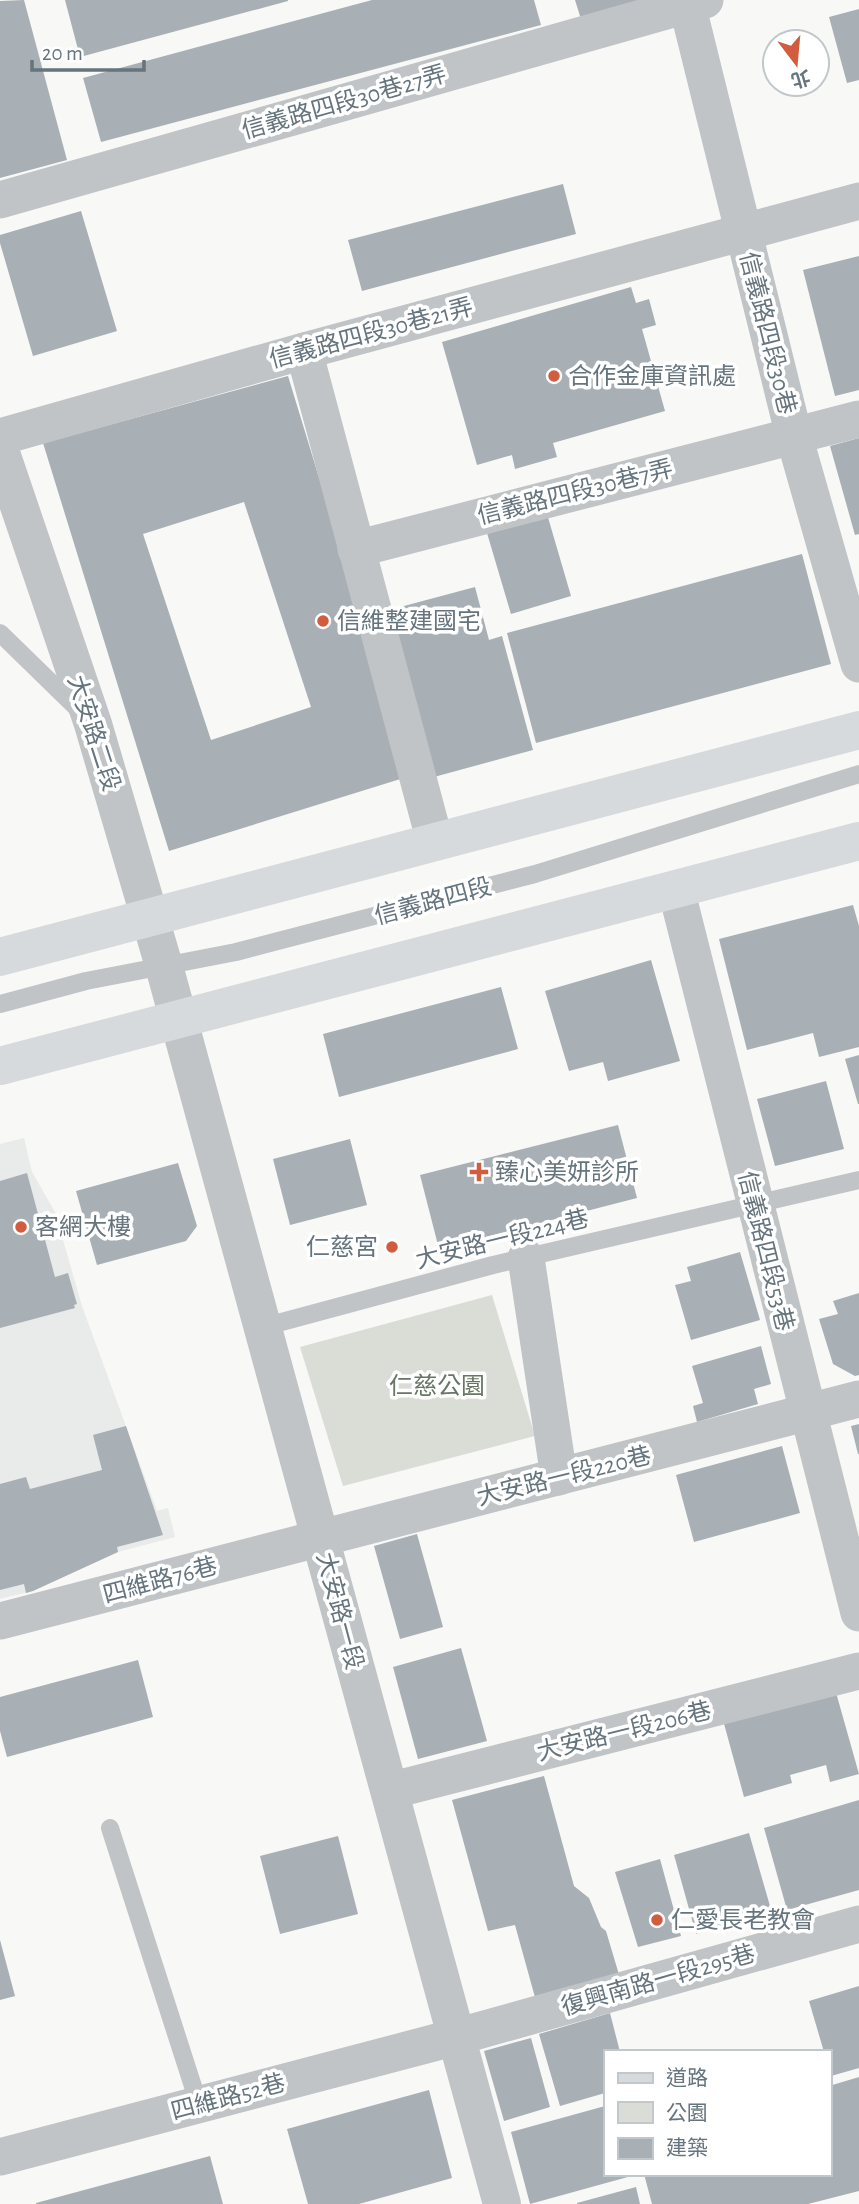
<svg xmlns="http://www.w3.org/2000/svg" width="859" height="2204" font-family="'Alegreya Sans','Noto Sans TC',sans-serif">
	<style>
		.built { fill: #e9eaea }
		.green { fill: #d9ddd6 }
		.building { fill: #a8afb5; fill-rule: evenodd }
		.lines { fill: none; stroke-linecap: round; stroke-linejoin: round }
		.service { stroke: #c0c4c7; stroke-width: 18 }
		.minor { stroke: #c0c4c7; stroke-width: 37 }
		.tertiary { stroke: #c0c4c7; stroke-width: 38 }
		.secondary { stroke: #d6dadd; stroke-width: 38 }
		.poi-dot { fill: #d15d3e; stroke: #fff; stroke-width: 2.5 }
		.labels { text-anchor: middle; stroke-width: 7; stroke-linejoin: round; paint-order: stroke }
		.street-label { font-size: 24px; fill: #66747e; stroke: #fff }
		.poi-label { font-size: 24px; fill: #66747e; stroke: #fff; text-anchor: start }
		.park-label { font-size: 24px; fill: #687765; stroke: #fff }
	</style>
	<rect width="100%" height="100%" fill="#f8f8f6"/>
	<path class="built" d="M24 1138 32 1172 55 1212 82 1306 157 1511 168 1508 175 1537 118 1552 33 1591 0 1599V1144Z"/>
	<path class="green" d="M492 1295 535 1436 343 1486 300 1347Z"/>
	<g class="building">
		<path d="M24 0 67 160 0 178V1Z"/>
		<path d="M65 0H288V1L80 57Z"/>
		<path d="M372 0H534L541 25 101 142 83 78Z"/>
		<path d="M575 0H645L584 29Z"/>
		<path d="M859 9V80L847 83 829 17Z"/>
		<path d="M563 184 576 234 362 291 348 240Z"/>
		<path d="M81 211 117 331 33 356 0 243V235Z"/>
		<path d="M859 256V390L835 396 803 270Z"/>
		<path d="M631 287 636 303 649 299 656 325 642 329 665 411 553 443 557 457 515 469 512 455 477 465 442 342Z"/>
		<path d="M288 376 410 776 169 851 43 443ZM244 502 311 707 211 740 143 534Z"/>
		<path d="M859 438V534L855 535 830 446Z"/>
		<path d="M547 514 571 596 511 614 487 533Z"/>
		<path d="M802 554 831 664 536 743 507 633Z"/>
		<path d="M475 587 489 640 502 636 533 750 434 777 389 610Z"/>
		<path d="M853 905 859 926V1047L819 1057 813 1033 747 1050 719 939Z"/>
		<path d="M651 960 680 1061 608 1081 603 1062 569 1071 545 991Z"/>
		<path d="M501 987 518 1049 339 1097 323 1034Z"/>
		<path d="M859 1055V1104H858L845 1059Z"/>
		<path d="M826 1081 844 1149 775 1166 757 1099Z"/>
		<path d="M618 1125 637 1198 439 1249 420 1175Z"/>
		<path d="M350 1139 367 1205 290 1225 273 1159Z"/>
		<path d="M178 1163 197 1226 186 1241 97 1265 76 1191Z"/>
		<path d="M27 1173 55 1277 68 1273 77 1304 74 1305 75 1308 0 1328V1181Z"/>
		<path d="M740 1252 760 1320 691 1340 675 1285 691 1281 687 1267Z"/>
		<path d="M859 1293V1375L855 1376 833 1364 819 1319 838 1314 833 1301Z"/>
		<path d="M761 1346 771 1384 754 1389 758 1404 697 1422 693 1406 703 1403 692 1366Z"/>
		<path d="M859 1424V1454H858L851 1426Z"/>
		<path d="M126 1426 163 1535 117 1547 118 1552 33 1591 26 1593 24 1584 0 1590V1484L26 1477 30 1489 102 1470 93 1435Z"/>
		<path d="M782 1446 800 1513 694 1542 676 1475Z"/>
		<path d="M417 1534 443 1627 400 1639 374 1546Z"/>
		<path d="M461 1648 487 1741 418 1759 393 1667Z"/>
		<path d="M138 1660 153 1717 7 1757 0 1731V1697Z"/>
		<path d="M835 1689 859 1774 830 1782 826 1765 790 1775 792 1783 744 1797 723 1720Z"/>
		<path d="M544 1776 574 1886 589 1898 601 1927 606 1931 620 1978 536 2001 515 1925 488 1931 452 1800Z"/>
		<path d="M859 1800V1890L787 1910 764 1828Z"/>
		<path d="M749 1833 772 1913 696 1934 674 1855Z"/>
		<path d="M338 1836 358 1914 280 1934 260 1856Z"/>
		<path d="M660 1859 681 1936 638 1947 615 1872Z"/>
		<path d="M0 1940 15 1996 0 2000Z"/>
		<path d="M859 1986V2068L831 2076 829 2052H824L809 2001Z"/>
		<path d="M610 2013 620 2052H605V2093L560 2106 539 2034Z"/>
		<path d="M531 2038 550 2107 504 2121 484 2051Z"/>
		<path d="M859 2077V2191L808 2204H652L644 2174H829V2086Z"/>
		<path d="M429 2090 452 2178 359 2204H308L287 2129Z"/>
		<path d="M605 2106V2174L635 2175 530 2204 511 2132Z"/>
		<path d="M210 2156 223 2204H36V2203Z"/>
		<path d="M636 2187 640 2204H577V2203Z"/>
	</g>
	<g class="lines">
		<g class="service">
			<path d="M0 633 78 709"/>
			<path d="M0 1004 86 981 236 952 535 874 859 774"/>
			<path d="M263 1327 493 1265 859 1180"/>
			<path d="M110 1828 199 2105"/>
		</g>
		<g class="minor">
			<path d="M686 0 794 436 859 664"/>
			<path d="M0 200 705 0"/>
			<path d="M304 351 435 842"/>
			<path d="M0 437 304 351 859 201"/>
			<path d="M356 549 859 419"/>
			<path d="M676 889 859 1613"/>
			<path d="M526 1258 559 1477"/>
			<path d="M0 1621 859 1399"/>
			<path d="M389 1791 859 1671"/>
			<path d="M0 2157 456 2037 859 1924"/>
		</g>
		<path class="tertiary" d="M0 450 93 724 164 966 502 2204"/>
		<g class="secondary">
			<path d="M0 957 859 730"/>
			<path d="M0 1066 859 841"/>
		</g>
	</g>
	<g class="poi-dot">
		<circle cx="554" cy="376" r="7"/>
		<circle cx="323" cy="621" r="7"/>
		<path d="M475.5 1161.5h7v7h7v7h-7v7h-7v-7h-7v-7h7z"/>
		<circle cx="21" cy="1227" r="7"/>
		<circle cx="392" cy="1247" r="7"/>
		<circle cx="657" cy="1920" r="7"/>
	</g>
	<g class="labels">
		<g class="street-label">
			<text transform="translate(344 102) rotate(-16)" y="8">信義路四段30巷27弄</text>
			<text transform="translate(371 333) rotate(-15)" y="8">信義路四段30巷21弄</text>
			<text transform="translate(768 333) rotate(76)" y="8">信義路四段30巷</text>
			<text transform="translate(575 492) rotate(-14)" y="8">信義路四段30巷7弄</text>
			<text transform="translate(94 733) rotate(72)" y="8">大安路二段</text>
			<text transform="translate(433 901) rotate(-15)" y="8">信義路四段</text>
			<text transform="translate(502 1239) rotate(-14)" y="8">大安路一段224巷</text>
			<text transform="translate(766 1251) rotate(76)" y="8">信義路四段53巷</text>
			<text transform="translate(564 1476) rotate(-14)" y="8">大安路一段220巷</text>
			<text transform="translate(160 1580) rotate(-15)" y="8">四維路76巷</text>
			<text transform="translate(340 1611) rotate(75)" y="8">大安路一段</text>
			<text transform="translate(624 1731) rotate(-14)" y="8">大安路一段206巷</text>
			<text transform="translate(658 1980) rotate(-16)" y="8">復興南路一段295巷</text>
			<text transform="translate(228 2097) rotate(-15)" y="8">四維路52巷</text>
		</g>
		<g class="poi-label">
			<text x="568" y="384">合作金庫資訊處</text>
			<text x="337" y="629">信維整建國宅</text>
			<text x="495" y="1180">臻心美妍診所</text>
			<text x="35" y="1235">客網大樓</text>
			<text x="378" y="1255" text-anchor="end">仁慈宮</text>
			<text x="671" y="1928">仁愛長老教會</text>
		</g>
		<g class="park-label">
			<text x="437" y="1394">仁慈公園</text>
		</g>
	</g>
	<rect x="604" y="2050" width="228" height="126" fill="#ffffff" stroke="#c2c7cb" stroke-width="2"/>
	<rect x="618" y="2073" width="35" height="10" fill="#d6dadd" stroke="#c2c7cb" stroke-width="2"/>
	<text x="666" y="2085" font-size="21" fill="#66747e">道路</text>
	<rect x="618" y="2102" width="35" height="21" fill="#d9ddd6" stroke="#c2c7cb" stroke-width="2"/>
	<text x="666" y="2120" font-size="21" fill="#66747e">公園</text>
	<rect x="618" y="2138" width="35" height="21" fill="#a8afb5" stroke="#c2c7cb" stroke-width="2"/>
	<text x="666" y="2155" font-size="21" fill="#66747e">建築</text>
	<g transform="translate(796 63) rotate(164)"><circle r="33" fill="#ffffff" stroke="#c2c7cb" stroke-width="2"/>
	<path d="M0-5L12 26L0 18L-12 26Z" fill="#d15d3e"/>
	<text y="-10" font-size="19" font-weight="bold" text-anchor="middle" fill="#66747e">北</text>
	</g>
	<path d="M32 60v10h112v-10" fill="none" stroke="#66747e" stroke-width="3.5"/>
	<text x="42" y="60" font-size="21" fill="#66747e" stroke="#ffffff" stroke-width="5" paint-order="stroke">20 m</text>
</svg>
